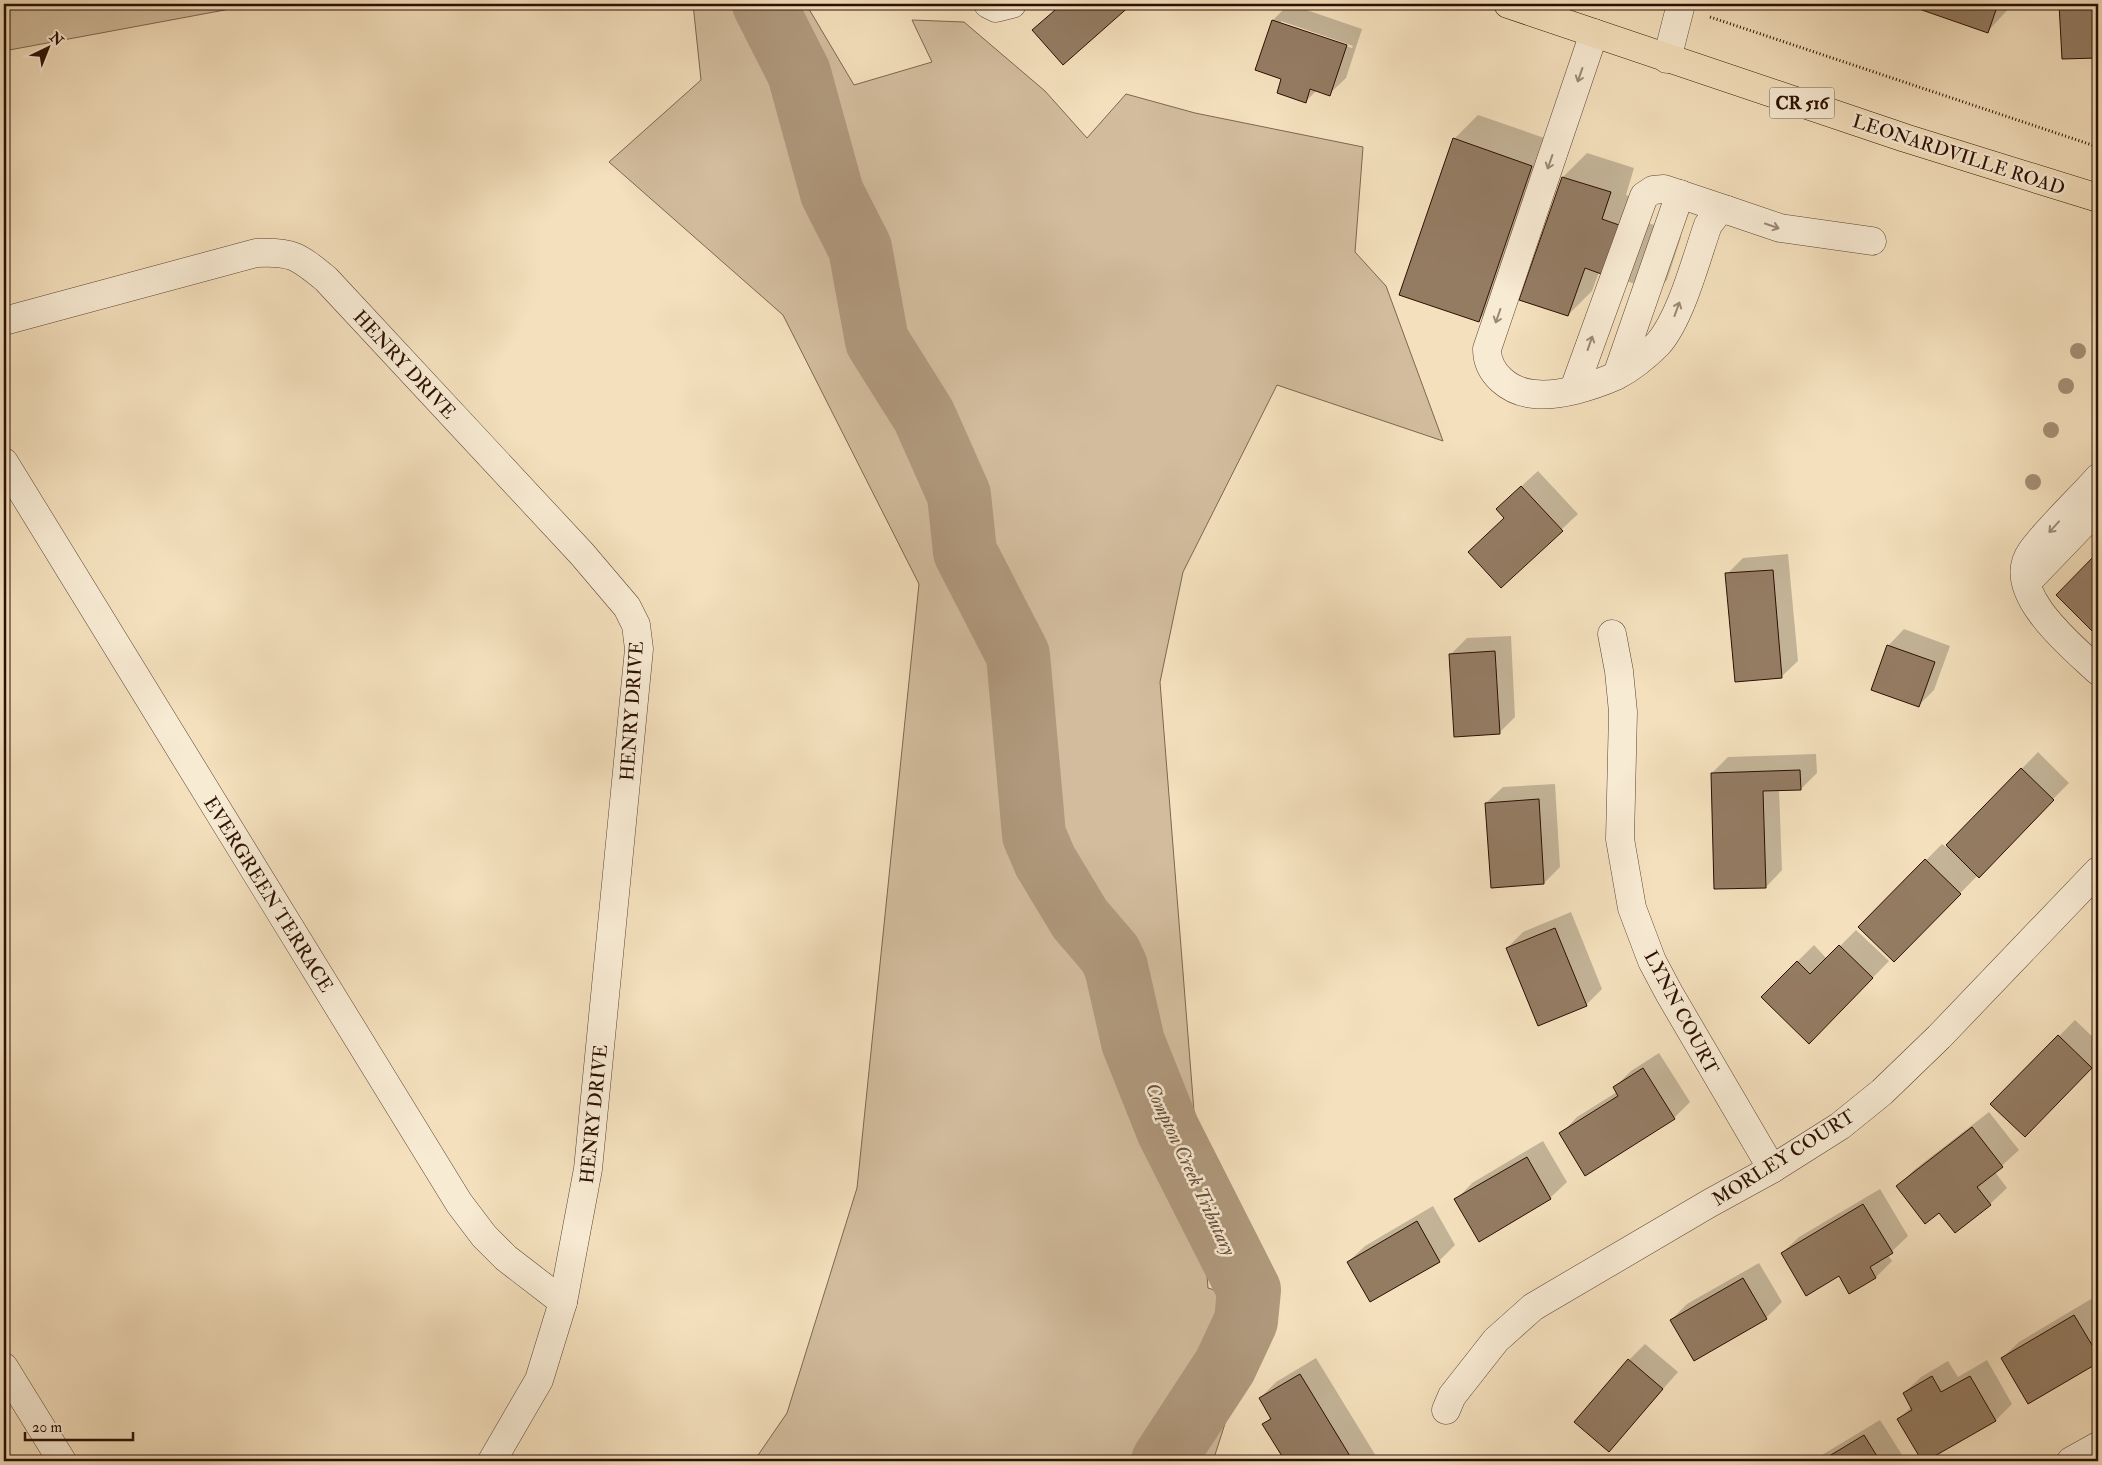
<svg xmlns="http://www.w3.org/2000/svg" width="2102" height="1465" font-family="'IM FELL Double Pica',serif">
	<style>
		.green { fill: #d2bc9d; stroke: #7e6650 }
		.shadow { fill: #0003; fill-rule: evenodd }
		.lines { fill: none; stroke-linecap: round; stroke-linejoin: round }
		.river { stroke: #b0997d; stroke-width: 64 }
		.building { fill: #947c63; stroke: #2b0f02 }
		.minor-casing { stroke: #5d4331; stroke-width: 29 }
		.major-casing { stroke: #2b0f02; stroke-width: 29 }
		.path { stroke: #2b0f02; stroke-width: 3; stroke-dasharray: 1 2.5; stroke-linecap: butt }
		.minor { stroke: #f8ebd4; stroke-width: 28 }
		.major { stroke: #f4e0bd; stroke-width: 28 }
		.tree { fill: #a58f74 }
		.oneway { stroke: #9c8876 }
		.labels { text-anchor: middle; stroke-width: 5; stroke-linejoin: round; paint-order: stroke }
		.shield { fill: #f8ebd4; stroke: #685141; stroke-width: 1 }
		.shield-label { font-size: 18px; font-weight: bold; fill: #2b0f02 }
		.street-label { font-size: 19px; fill: #2b0f02; stroke: #f8ebd4 }
		.water-label { font-size: 20px; font-style: italic; fill: #674d39; stroke: #f8ebd4 }
	</style>
	<rect width="100%" height="100%" fill="#f4e0bd"/>
	<filter id="stains"><feTurbulence type="fractalNoise" baseFrequency=".004" numOctaves="4"/><feColorMatrix values="0 0 0 0 .2 0 0 0 0 .09 0 0 0 0 .02 0 0 0 .5 -.17"/></filter>
	<radialGradient id="worn" r=".72"><stop offset=".6" stop-color="#630" stop-opacity="0"/><stop offset="1" stop-color="#630" stop-opacity=".3"/></radialGradient>
	<g class="green">
		<path d="M4 4H257L4 51Z"/>
		<path d="M693 4H806L854 85 932 62 912 20 964 22 1045 91 1087 138 1126 94 1195 113 1363 147 1355 252 1386 286 1443 441 1277 385 1183 572 1160 682 1208 1288 1263 1305 1213 1461H754L787 1413 857 1188 919 584 783 315 609 162 701 80Z"/>
	</g>
	<g class="shadow">
		<path d="M1062 4H1130L1063 63 1034 30Z"/>
		<path d="M1289 4 1362 29 1346 78 1329 94 1317 90 1305 102 1283 78 1273 20ZM1281 21 1353 46 1352 48 1281 24Z"/>
		<path d="M1922 4H2013L1988 31 1920 8Z"/>
		<path d="M2060 4H2098V56L2063 58Z"/>
		<path d="M1478 115 1556 142 1502 296 1478 321 1454 139Z"/>
		<path d="M1587 153 1634 168 1626 195 1643 201 1637 219 1666 229 1665 232 1681 237 1667 280 1659 288 1641 286 1599 272 1592 291 1568 315 1521 299 1563 177Z"/>
		<path d="M1538 471 1578 514 1501 586 1505 518 1514 493Z"/>
		<path d="M1788 554 1798 661 1781 677 1727 574 1743 558Z"/>
		<path d="M2098 554V635L2058 595Z"/>
		<path d="M1904 629 1950 646 1934 690 1918 706 1888 646Z"/>
		<path d="M1511 636 1515 717 1499 733 1451 654 1467 638Z"/>
		<path d="M2038 752 2069 783 1894 960 1860 927 1942 844 1946 847Z"/>
		<path d="M1816 754 1817 773 1801 789 1779 790 1782 870 1766 887 1712 773 1728 757Z"/>
		<path d="M1555 784 1560 867 1544 883 1486 803 1503 787Z"/>
		<path d="M1571 912 1602 989 1586 1005 1507 948 1523 932Z"/>
		<path d="M1856 930 1889 961 1826 1026 1797 962 1814 945 1827 959Z"/>
		<path d="M2075 1020 2098 1042V1060L2025 1135 1992 1104Z"/>
		<path d="M1659 1053 1690 1102 1674 1118 1561 1134 1577 1117 1617 1092 1615 1087 1631 1071Z"/>
		<path d="M1989 1112 2019 1150 1995 1172 2007 1188 1990 1204 1955 1232 1939 1211 1898 1186 1914 1170Z"/>
		<path d="M1543 1141 1567 1182 1550 1198 1456 1200 1472 1183Z"/>
		<path d="M1880 1189 1908 1236 1888 1255 1892 1261 1876 1277 1850 1293 1839 1275 1782 1253 1799 1237Z"/>
		<path d="M1433 1206 1455 1245 1439 1261 1348 1262 1365 1246Z"/>
		<path d="M1759 1263 1782 1302 1766 1318 1671 1320 1687 1304Z"/>
		<path d="M2091 1299 2098 1312V1362L2029 1403 2002 1358 2019 1342Z"/>
		<path d="M1645 1344 1678 1372 1609 1450 1629 1360Z"/>
		<path d="M1316 1358 1379 1461H1286L1264 1424 1271 1417 1260 1398 1276 1382Z"/>
		<path d="M1987 1360 2012 1404 1996 1420 1924 1461 1899 1419 1912 1406 1904 1393 1921 1377 1948 1361 1958 1377Z"/>
		<path d="M1880 1420 1906 1461H1812Z"/>
	</g>
	<g class="lines">
		<path class="river" d="M764 4 799 73 832 193 860 248 877 341 924 416 959 495 965 552 1018 655 1034 835 1045 861 1080 919 1110 954 1116 967 1133 1042 1168 1130 1249 1290 1246 1321 1225 1366 1163 1461"/>
	</g>
	<g class="building">
		<path d="M1062 4H1132L1063 65 1032 30Z"/>
		<path d="M1920 4H1998L1988 33 1919 9Z"/>
		<path d="M2059 4H2096L2098 58 2062 59Z"/>
		<path d="M1272 20 1347 45 1330 96 1310 89 1306 103 1277 93 1281 79 1255 70Z"/>
		<path d="M1453 138 1532 166 1479 322 1399 295Z"/>
		<path d="M1562 177 1611 192 1602 219 1619 225 1604 275 1585 268 1568 316 1519 300Z"/>
		<path d="M1521 486 1563 531 1501 588 1468 552 1504 518 1496 509Z"/>
		<path d="M2098 552V637L2056 595Z"/>
		<path d="M1773 570 1782 678 1735 682 1725 573Z"/>
		<path d="M1887 645 1935 662 1919 707 1871 690Z"/>
		<path d="M1495 651 1500 734 1454 737 1449 654Z"/>
		<path d="M2021 768 2054 800 1979 878 1946 845Z"/>
		<path d="M1800 770 1801 790 1763 791 1766 888 1714 889 1711 773Z"/>
		<path d="M1539 799 1544 884 1491 888 1485 803Z"/>
		<path d="M1925 859 1961 894 1894 962 1858 927Z"/>
		<path d="M1555 928 1587 1006 1538 1026 1506 948Z"/>
		<path d="M1839 945 1873 978 1809 1044 1761 997 1797 961 1810 974Z"/>
		<path d="M2058 1035 2092 1068 2025 1137 1990 1104Z"/>
		<path d="M1643 1068 1675 1119 1585 1176 1559 1133 1618 1096 1613 1087Z"/>
		<path d="M1972 1127 2003 1167 1977 1187 1991 1205 1955 1233 1939 1213 1925 1224 1896 1186Z"/>
		<path d="M1527 1157 1551 1199 1479 1242 1454 1199Z"/>
		<path d="M1863 1204 1893 1253 1870 1267 1876 1278 1849 1294 1839 1276 1806 1296 1781 1253Z"/>
		<path d="M1417 1221 1440 1262 1370 1302 1347 1262Z"/>
		<path d="M1743 1278 1767 1319 1694 1361 1670 1320Z"/>
		<path d="M2074 1315 2098 1355V1363L2028 1404 2001 1358Z"/>
		<path d="M1628 1359 1663 1389 1609 1452 1574 1422Z"/>
		<path d="M1300 1374 1353 1461H1285L1262 1424 1271 1419 1259 1398Z"/>
		<path d="M1932 1376 1941 1392 1970 1376 1996 1421 1926 1461H1922L1897 1419 1912 1410 1903 1393Z"/>
		<path d="M1864 1435 1880 1461H1821Z"/>
	</g>
	<g class="lines">
		<defs>
			<g id="minor">
				<path d="M988 4 996 8 1012 4"/>
				<path d="M1594 33 1487 349C1487 374 1510 392 1534 394 1559 397 1593 386 1616 376 1631 368 1646 356 1658 344 1681 318 1696 259 1708 225L1718 212 1727 210 1780 228 1872 241"/>
				<path d="M1667 59 1681 4"/>
				<path d="M4 321 256 253C292 251 298 256 326 279L582 554 627 607 636 625 639 649 588 1169 563 1302 539 1380 492 1461"/>
				<path d="M1617 375 1680 194"/>
				<path d="M1574 389 1644 196 1653 190 1664 189 1727 210"/>
				<path d="M4 462 459 1203 484 1236 506 1258 563 1302"/>
				<path d="M2098 478C2077 502 2049 527 2031 552 2003 592 2074 648 2098 671"/>
				<path d="M2033 576 2084 523 2097 487"/>
				<path d="M1612 634 1619 671 1623 712 1620 839 1632 908 1652 961 1669 993 1772 1169"/>
				<path d="M4 1367 62 1461"/>
				<path d="M1446 1410 1452 1396 1496 1340 1533 1307 1710 1203 1772 1169 1840 1126 1882 1092 1939 1037 2098 871"/>
				<path d="M2071 1461 2098 1446"/>
			</g>
			<path id="major" d="M1508 4 1905 138 2098 198"/>
		</defs>
		<use href="#minor" class="minor-casing"/>
		<use href="#major" class="major-casing"/>
		<path class="path" d="M1710 17 2098 147"/>
		<use href="#minor" class="minor"/>
		<use href="#major" class="major"/>
	</g>
	<g class="tree">
		<circle cx="2078" cy="351" r="8"/>
		<circle cx="2066" cy="386" r="8"/>
		<circle cx="2051" cy="430" r="8"/>
		<circle cx="2033" cy="482" r="8"/>
	</g>
	<defs><path id="oneway-shaft" d="M-6 0H5M1.5-3L5.5 0L1.5 3" fill="none" stroke-width="1.6" stroke-linecap="round" stroke-linejoin="round" transform="scale(1.25)"/></defs>
	<g class="oneway">
		<use href="#oneway-shaft" transform="translate(1580 75) rotate(109)"/>
		<use href="#oneway-shaft" transform="translate(1550 162) rotate(109)"/>
		<use href="#oneway-shaft" transform="translate(1772 226) rotate(19)"/>
		<use href="#oneway-shaft" transform="translate(1677 309) rotate(-70)"/>
		<use href="#oneway-shaft" transform="translate(1498 316) rotate(109)"/>
		<use href="#oneway-shaft" transform="translate(1590 343) rotate(-71)"/>
		<use href="#oneway-shaft" transform="translate(2054 527) rotate(132)"/>
	</g>
	<g class="labels">
		<rect class="shield" x="1769.5" y="87.5" width="65" height="31" rx="4"/>
		<g class="shield-label">
			<text x="1802" y="109">CR 516</text>
		</g>
		<g class="street-label">
			<text transform="translate(1959 154) rotate(18)" y="7">LEONARDVILLE ROAD</text>
			<text transform="translate(405 364) rotate(47)" y="7">HENRY DRIVE</text>
			<text transform="translate(631 711) rotate(-86)" y="7">HENRY DRIVE</text>
			<text transform="translate(269 894) rotate(58)" y="7">EVERGREEN TERRACE</text>
			<text transform="translate(1682 1012) rotate(62)" y="7">LYNN COURT</text>
			<text transform="translate(593 1114) rotate(-84)" y="7">HENRY DRIVE</text>
			<text transform="translate(1783 1157) rotate(-32)" y="7">MORLEY COURT</text>
		</g>
		<g class="water-label">
			<text transform="translate(1191 1169) rotate(65)" y="7">Compton Creek Tributary</text>
		</g>
	</g>
	<rect width="2102" height="1465" fill="none" stroke="#f4e0bd" stroke-width="20"/>
	<rect x="5" y="5" width="2092" height="1455" fill="none" stroke="#2b0f02" stroke-width="2.5"/>
	<rect x="10" y="10" width="2082" height="1445" fill="none" stroke="#2b0f02"/>
	<g transform="translate(48 48) rotate(43)" stroke="#f8ebd4" stroke-width="4" paint-order="stroke">
	<path d="M0-4L9 19L0 12L-9 19Z" fill="#2b0f02"/>
	<text y="-8" font-size="14" font-weight="bold" text-anchor="middle" fill="#2b0f02">N</text>
	</g>
	<path d="M25 1432v8h108v-8" fill="none" stroke="#2b0f02" stroke-width="2.5"/>
	<text x="32" y="1432" font-size="15" fill="#2b0f02" stroke="#f8ebd4" stroke-width="4" paint-order="stroke">20 m</text>
	<rect width="100%" height="100%" filter="url(#stains)"/>
	<rect width="100%" height="100%" fill="url(#worn)"/>
</svg>
